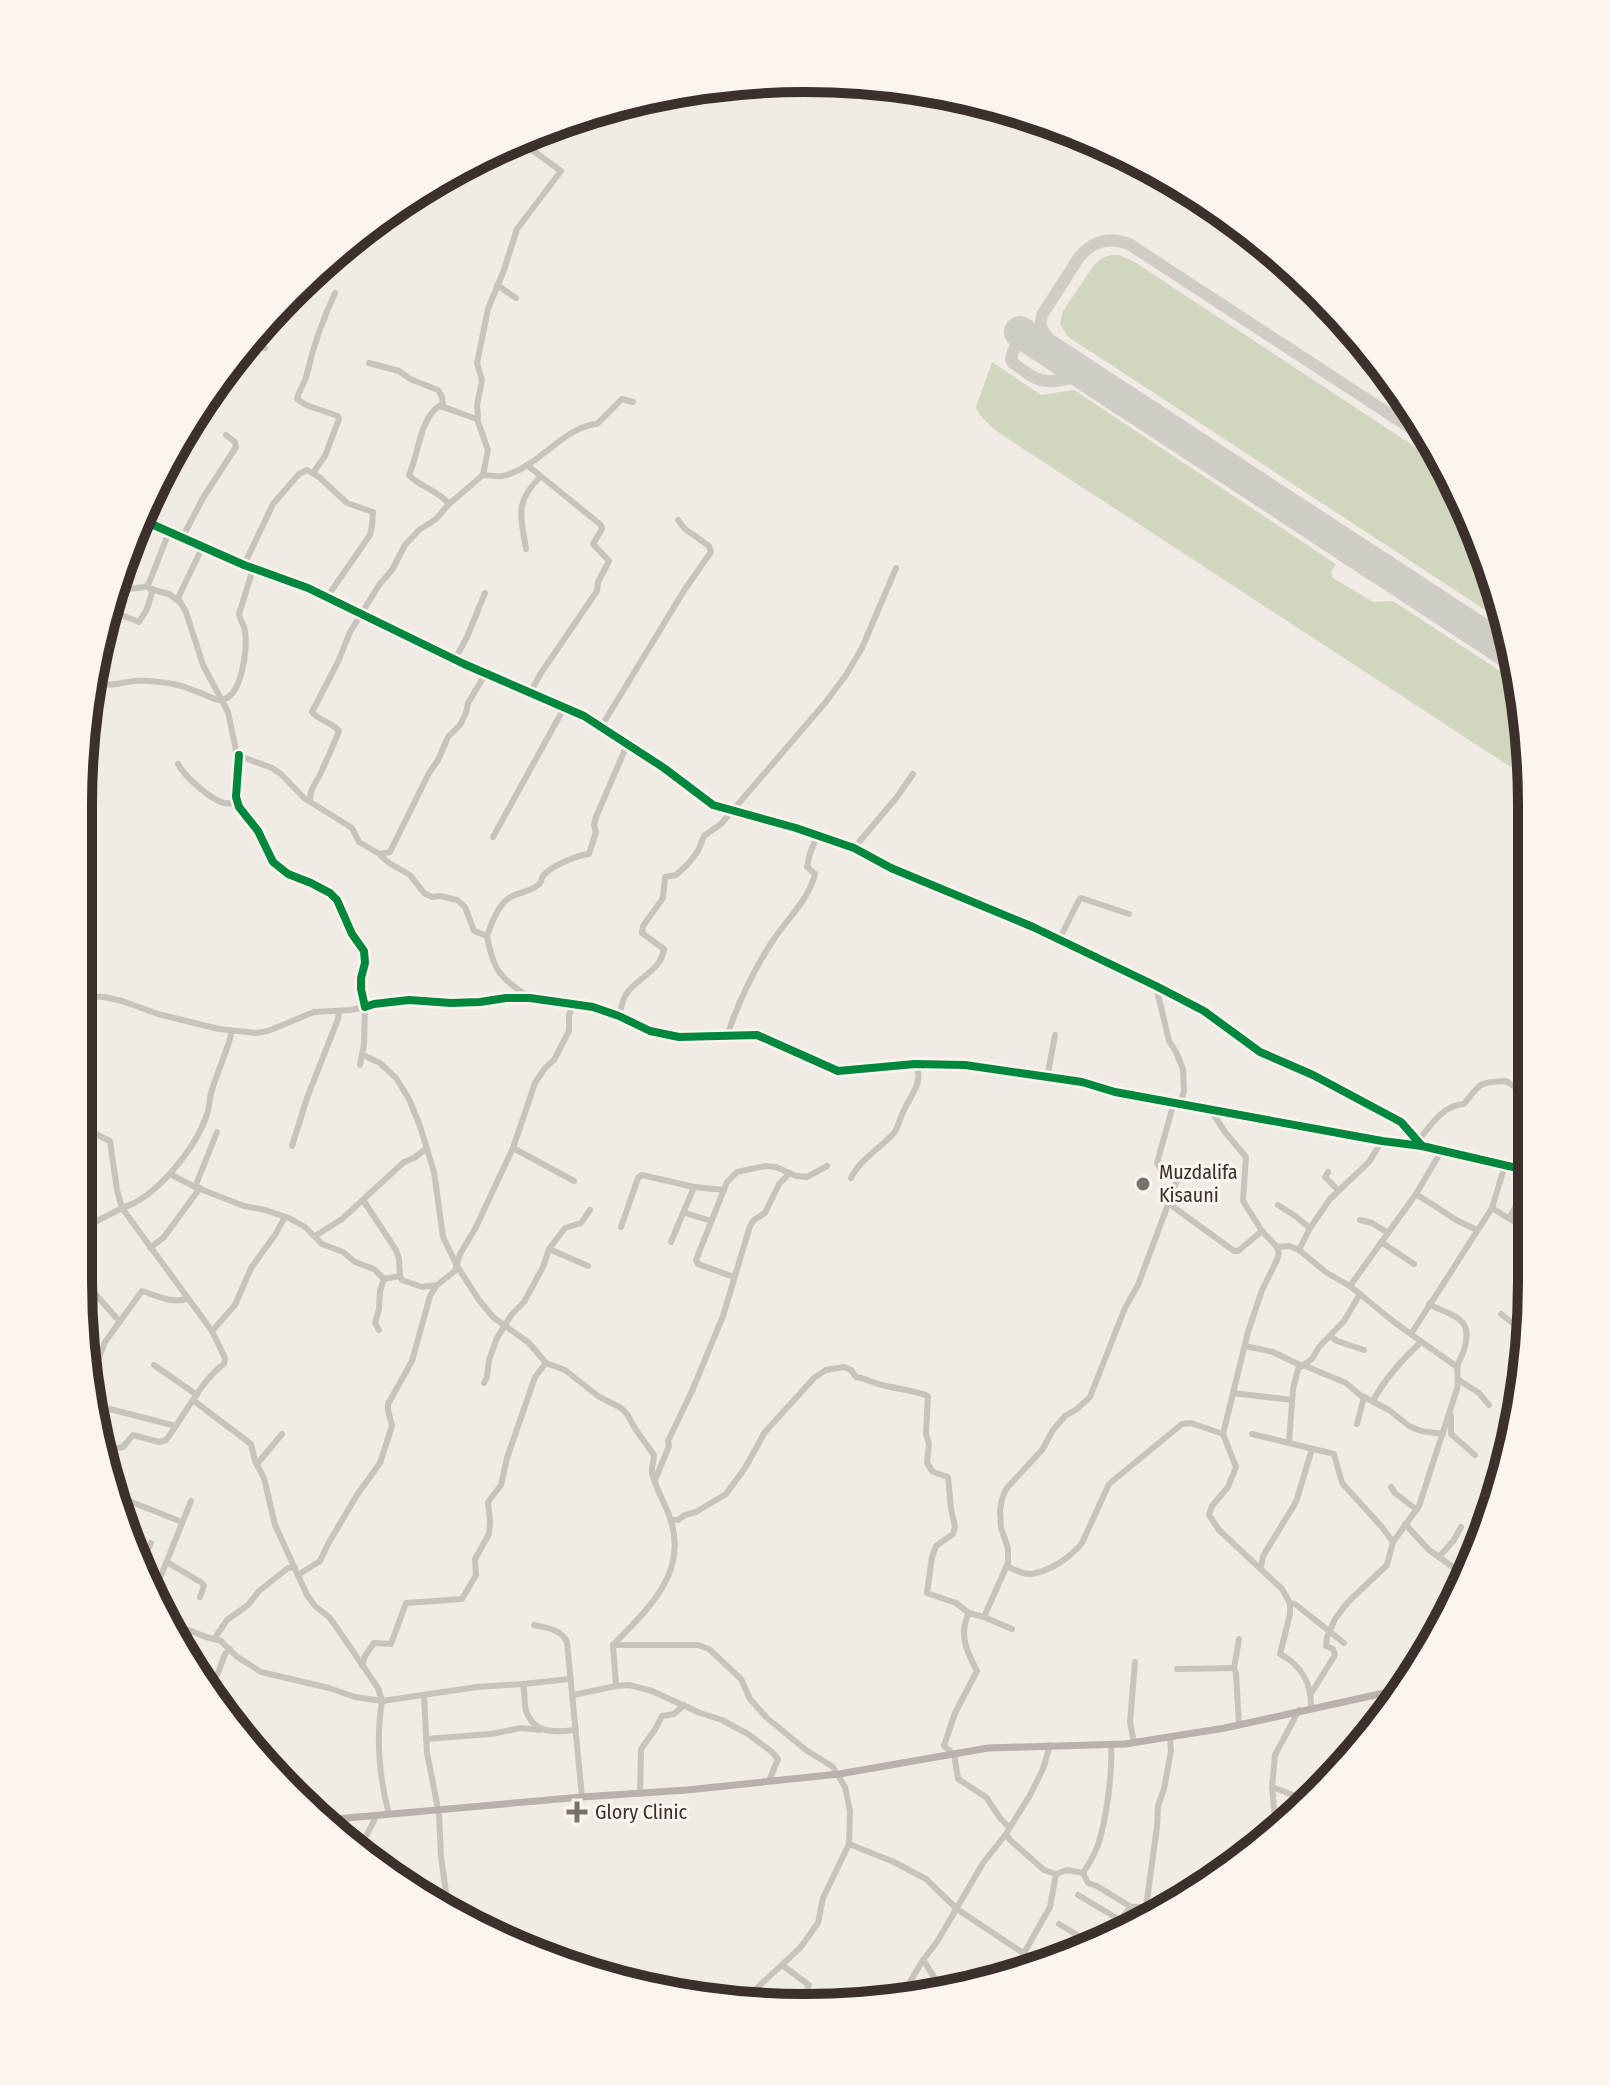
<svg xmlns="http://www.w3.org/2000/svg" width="1610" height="2086" font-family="'Fira Sans Condensed',sans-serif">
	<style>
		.green { fill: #d1d6bf }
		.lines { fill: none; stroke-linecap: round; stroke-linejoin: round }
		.taxiway { stroke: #d0ccc6; stroke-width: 12 }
		.runway { stroke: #d0ccc6; stroke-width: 32 }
		.minor { stroke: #c9c3be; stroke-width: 6 }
		.major { stroke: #b8b1ad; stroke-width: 7 }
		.cycleway-casing { stroke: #fbf5ee; stroke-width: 13 }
		.cycleway { stroke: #00873e; stroke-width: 8 }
		.poi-dot { fill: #7a716c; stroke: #fbf5ee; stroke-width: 3 }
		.labels { text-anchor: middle; stroke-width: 6; stroke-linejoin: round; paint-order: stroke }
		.poi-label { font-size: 20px; fill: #3b302b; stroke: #fbf5ee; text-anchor: start }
		.rim { fill: none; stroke: #3b302b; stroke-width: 10 }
	</style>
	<rect width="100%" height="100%" fill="#f0ebe5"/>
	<g class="green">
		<path d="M1111 255H1119L1133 261 1441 464 1493 571 1505 623 1067 336 1060 323 1063 311 1094 265 1102 258Z"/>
		<path d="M992 362 1041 395 1074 390 1336 564 1331 572 1333 578 1373 602 1393 601 1520 684 1526 711V777L1036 457C1020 446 981 425 976 407Z"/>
	</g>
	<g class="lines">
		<g class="taxiway">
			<path d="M1049 339 1040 326 1042 315 1080 256C1094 240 1110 237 1129 244L1429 440"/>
			<path d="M1064 361 1049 339C1030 333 1015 337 1011 359L1013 363C1022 369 1031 378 1041 380 1058 385 1073 373 1092 379"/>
		</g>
		<path class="runway" d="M1020 332 1513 655"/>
		<g class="minor">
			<path d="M497 285 516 298"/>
			<path d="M253 339 265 348"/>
			<path d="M231 360 232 361 240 352"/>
			<path d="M369 363 399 371 410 379 438 390 442 397 443 407"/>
			<path d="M477 419 488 450 483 475"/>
			<path d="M527 465 601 525 602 529 593 544 609 561 598 582 597 591 541 673 530 693"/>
			<path d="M313 473 325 456 339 419 338 416 306 405 297 399C299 390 305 383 307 374 313 347 323 319 335 293"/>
			<path d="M449 504 483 475C489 475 497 477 502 476 536 470 564 426 597 424L622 399 633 402"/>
			<path d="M140 519 244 565 308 588 464 664 584 716 664 768 713 805 796 828 854 848 891 868 1033 927 1156 986 1204 1011 1260 1052 1313 1075 1401 1122 1422 1146"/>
			<path d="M182 538 203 498 236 447 235 442 226 435"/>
			<path d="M202 548 178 598 186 612 203 665 228 712 237 755 272 768 281 774 304 798 352 828 359 842 378 853 389 863 410 875 424 893 432 897 440 896 457 900 465 907 474 931 487 936C494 973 500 977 530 998"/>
			<path d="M526 549C521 516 514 503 540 477"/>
			<path d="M244 565 273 504 299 474 307 470 319 477 347 503 373 512 372 526 370 535 327 597"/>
			<path d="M150 589 169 594 180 602"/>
			<path d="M113 591 145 587 149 583 169 532"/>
			<path d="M106 609 139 622 147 609 153 589"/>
			<path d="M455 659 467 637 485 593"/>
			<path d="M92 680C106 688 114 684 128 682 137 680 150 681 159 682 172 683 184 686 195 691 203 693 211 699 219 700 242 701 248 647 245 631 244 624 240 621 239 614L253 569"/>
			<path d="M601 727 685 589 711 552 709 546 685 529 678 520"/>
			<path d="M239 755 236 797 239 807 258 831 273 862 288 874 311 883 330 893 337 900 352 934 364 951 365 963 361 978V989L365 1007 374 1004 409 1000 451 1003 480 1002 506 998H530L593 1007 619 1016 650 1031 679 1037 757 1035 838 1071 915 1064 965 1065 1082 1082 1115 1092 1382 1141 1422 1146 1526 1170"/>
			<path d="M178 764C185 777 210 799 224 803 229 804 233 803 238 804"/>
			<path d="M310 801C309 789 318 781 322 770 328 757 334 744 339 731 332 722 319 721 312 712L338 662 350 632 379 585 392 570 405 545 419 530 436 519 449 504C437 489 419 487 409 475 419 454 419 420 439 406 454 410 464 415 477 419L478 417 477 405 482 380 477 363 488 309 504 270 517 229 561 171 517 139"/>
			<path d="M493 837 564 708"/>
			<path d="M854 848 897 797 913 774"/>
			<path d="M380 854 390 852 429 773 438 760 448 737 460 725 466 713 468 703 486 673"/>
			<path d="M487 936C491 924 498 905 509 898 518 892 530 892 538 885 545 879 538 882 544 875 551 866 578 855 589 854L596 832 594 825 596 817 627 745"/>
			<path d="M1059 940 1079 900 1081 898 1129 914"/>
			<path d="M1156 986 1169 1041 1176 1052 1183 1069 1184 1091 1180 1104"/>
			<path d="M79 996 104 997 122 1001 158 1014 219 1029 256 1033 268 1031 314 1012 351 1010 365 1007 364 1044 360 1065"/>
			<path d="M619 1016C621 1010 622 1002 625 996 635 978 661 972 664 949L642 933 643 926 663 898 665 877 676 875 688 864 698 851 704 836 721 824 825 703 846 675 862 648 896 568"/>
			<path d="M727 1036C738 1003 754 969 774 939 788 918 809 899 815 874L807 867 810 853 817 836"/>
			<path d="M1047 1078 1055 1035"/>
			<path d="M79 1097 90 1074 92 1066"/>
			<path d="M1210 1109 1225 1132 1246 1157 1243 1201 1262 1231 1277 1247 1279 1253 1277 1260 1262 1290 1248 1332 1223 1434 1236 1467 1228 1487 1212 1506 1209 1515 1219 1530 1282 1589 1290 1603V1614L1280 1654C1301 1665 1312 1684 1311 1708"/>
			<path d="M78 1130 90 1131 110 1141 117 1190 122 1208C156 1198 196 1148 207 1114 210 1106 209 1098 212 1090 218 1070 227 1052 232 1031"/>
			<path d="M1382 1141 1369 1162 1330 1199 1310 1228 1299 1250 1327 1273 1350 1286 1394 1322 1457 1367"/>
			<path d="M1418 1141C1430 1126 1443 1105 1464 1104 1480 1084 1478 1082 1506 1081L1520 1090H1526"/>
			<path d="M292 1146 307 1098 338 1019 339 1011"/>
			<path d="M513 1148 574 1181"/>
			<path d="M1328 1172 1325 1177 1339 1191"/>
			<path d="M170 1174 195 1187 244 1206 265 1210 289 1218 305 1227 322 1244 343 1252 355 1262 374 1269 384 1279 380 1291 379 1309 375 1323 379 1330"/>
			<path d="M851 1178C860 1159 881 1148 894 1133 899 1126 900 1117 904 1110 911 1095 925 1080 915 1064"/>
			<path d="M195 1187 217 1132"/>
			<path d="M1416 1194 1458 1221 1477 1230"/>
			<path d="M363 1200 396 1250 399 1259 400 1276 384 1279"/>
			<path d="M1168 1203 1234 1251H1238L1262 1231"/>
			<path d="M1278 1205 1295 1216 1310 1228"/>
			<path d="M1492 1208 1526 1229"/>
			<path d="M685 1213 711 1221"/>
			<path d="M1510 1217 1526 1187"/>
			<path d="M1360 1220 1372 1223 1388 1233"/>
			<path d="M621 1227 638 1178 642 1175 694 1187"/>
			<path d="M78 1231 122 1208 212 1331"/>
			<path d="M315 1236 342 1219 404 1162 414 1158 427 1148"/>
			<path d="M671 1242 694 1187 724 1190"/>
			<path d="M1381 1242 1414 1264"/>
			<path d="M1277 1247 1289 1246 1299 1250"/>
			<path d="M150 1248 164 1237 200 1188"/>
			<path d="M549 1249 588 1266"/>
			<path d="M400 1276 402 1280 422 1287 437 1285"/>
			<path d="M734 1277 698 1264 696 1260 727 1182 737 1172 765 1166 776 1167 796 1176 807 1177 827 1166"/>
			<path d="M82 1279 120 1322"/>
			<path d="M1350 1286 1416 1194 1442 1150"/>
			<path d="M1501 1314 1526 1334"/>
			<path d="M1411 1334 1492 1208 1505 1165"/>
			<path d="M1330 1336 1337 1341 1364 1350"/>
			<path d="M1245 1346 1273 1352 1302 1366"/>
			<path d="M546 1363 565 1370 598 1396 621 1408 627 1414 636 1430 654 1455C654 1461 651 1467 652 1473 655 1487 664 1501 669 1515 690 1571 650 1607 613 1645L616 1686 573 1695"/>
			<path d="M154 1365 197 1395"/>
			<path d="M1303 1365 1312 1359 1319 1347 1344 1321 1360 1294"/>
			<path d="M91 1379 105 1342 142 1291C155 1295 175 1305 188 1298"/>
			<path d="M1459 1380 1479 1393 1489 1405"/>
			<path d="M484 1383 487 1377 489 1360 497 1338 512 1314 524 1302 543 1267 549 1249 565 1228 581 1223 590 1210"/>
			<path d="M1233 1393 1292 1400"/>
			<path d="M1373 1401C1385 1378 1402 1360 1421 1342"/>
			<path d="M94 1405 176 1426"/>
			<path d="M1451 1416V1434L1475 1455"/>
			<path d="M1357 1424 1364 1397"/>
			<path d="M1252 1434 1334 1454 1342 1483 1381 1526 1393 1542"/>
			<path d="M1289 1443 1293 1389 1298 1369 1303 1365 1346 1383 1360 1395 1389 1410 1409 1426 1421 1431 1443 1434"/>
			<path d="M257 1464 282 1434"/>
			<path d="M103 1471 108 1466 112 1449 123 1447 133 1435 159 1442 166 1440C184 1417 201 1380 224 1364L225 1358 212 1331 235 1305 251 1268 275 1235 285 1217"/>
			<path d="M655 1480 669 1446 668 1441 692 1391 723 1316 750 1226 754 1220 765 1213 779 1184 790 1173"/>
			<path d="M1391 1487 1395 1493 1417 1510"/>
			<path d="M119 1497 182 1522"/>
			<path d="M671 1520H678L685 1515 696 1512 726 1494 745 1468 765 1432 814 1378 826 1370 844 1367 851 1370 856 1377C865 1378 873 1383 882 1385 897 1389 914 1390 928 1396L926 1434 929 1444 927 1463 933 1472 948 1477 951 1509 955 1527 953 1534 936 1546 932 1557 927 1593 956 1603 969 1613C958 1634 967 1652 977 1671L955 1713 944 1746 954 1754 958 1779 986 1797 1000 1818 1009 1827"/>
			<path d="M1405 1524 1429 1550 1467 1577"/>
			<path d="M1439 1557 1454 1540 1461 1527"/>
			<path d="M141 1561 151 1543"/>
			<path d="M167 1562 202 1583 204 1586 200 1597"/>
			<path d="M1007 1566C1015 1570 1023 1575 1032 1574 1050 1571 1071 1557 1082 1543L1109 1484 1182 1424 1191 1423 1223 1434"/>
			<path d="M1261 1567 1263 1556 1296 1502 1312 1449"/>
			<path d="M147 1575 159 1582"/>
			<path d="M298 1575 320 1561 328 1544 357 1495 380 1463 392 1426 388 1410V1404L412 1361 430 1296 437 1285 455 1271 460 1254 475 1229 513 1148 535 1083 545 1068 554 1060 569 1031V1014L574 1005"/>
			<path d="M154 1593 191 1501"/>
			<path d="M1290 1603 1295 1604 1344 1643"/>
			<path d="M969 1613 984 1617 1008 1563V1548L1001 1528 1000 1510 1002 1499 1006 1489 1042 1450 1053 1430 1065 1416 1077 1409 1090 1397 1125 1308 1138 1285 1176 1183 1172 1174 1161 1170 1157 1163 1174 1102"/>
			<path d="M984 1617 1012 1629"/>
			<path d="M166 1621 206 1637 221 1641 236 1656 261 1672 329 1688 355 1697 382 1701 378 1688 337 1628 329 1617 315 1606 307 1595 275 1525 264 1478 255 1461 251 1444 194 1401"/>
			<path d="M534 1625C547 1628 561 1629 567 1642L582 1797"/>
			<path d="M214 1639 227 1620 248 1605 259 1591 288 1568 295 1567"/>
			<path d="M1239 1639 1234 1668 1236 1673 1239 1725"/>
			<path d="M613 1645H698L709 1649 741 1679 750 1699 767 1718 806 1750 833 1767 845 1787 850 1811 849 1844 823 1898 818 1923 800 1948 745 1999"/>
			<path d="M362 1666 365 1656 374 1643 391 1644 406 1603 462 1599 476 1575 475 1559 489 1534 490 1521 488 1502 501 1485 507 1458 535 1377 546 1363 529 1343 493 1317 479 1300 457 1266 443 1237 434 1172 420 1126 409 1099 396 1078 380 1063 363 1055"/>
			<path d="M1177 1669 1234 1668"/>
			<path d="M523 1684 570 1679"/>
			<path d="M616 1686 629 1685 652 1691 700 1713 722 1720 748 1734 772 1752 778 1759 769 1781"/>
			<path d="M208 1687 218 1673 225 1654 230 1649"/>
			<path d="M1312 1692 1335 1655 1333 1649 1326 1646 1327 1637 1335 1619 1348 1602 1387 1565 1393 1542 1419 1506 1457 1389C1459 1381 1456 1372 1458 1364 1460 1358 1464 1353 1465 1346 1473 1316 1450 1316 1429 1304"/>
			<path d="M424 1695 427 1753 439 1814 441 1857 449 1913"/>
			<path d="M426 1739 491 1734 521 1728 540 1730"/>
			<path d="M1134 1743 1130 1722 1135 1662"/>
			<path d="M1272 1787 1293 1795 1306 1806"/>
			<path d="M640 1794 641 1749 656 1728 662 1716 674 1714 684 1705"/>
			<path d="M389 1814C379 1778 376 1737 382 1701L477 1687 523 1684C525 1693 524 1703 526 1711 535 1735 555 1732 576 1730"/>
			<path d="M1276 1830 1272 1787 1275 1755 1299 1710"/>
			<path d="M1006 1834 1010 1840 1044 1870 1056 1874 1050 1907 1024 1953"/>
			<path d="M849 1844 894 1862 926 1879 957 1909 1044 1967"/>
			<path d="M360 1848 377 1815"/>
			<path d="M1083 1873 1088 1883 1097 1886 1131 1907"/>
			<path d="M1056 1874 1067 1870 1083 1873C1089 1864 1094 1856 1098 1845 1106 1821 1113 1771 1111 1745"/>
			<path d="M1078 1895 1120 1920 1131 1907H1146L1157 1911"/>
			<path d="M1146 1907 1157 1827 1158 1806 1164 1789 1171 1751 1170 1737"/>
			<path d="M1059 1924 1079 1936 1094 1942"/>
			<path d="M1114 1932 1120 1920"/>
			<path d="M923 1960 942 1989"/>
			<path d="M782 1965 809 1985 800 2003"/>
			<path d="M901 1997 923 1960 937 1942 983 1863 1006 1834 1030 1795 1043 1769 1050 1745"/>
		</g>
		<path class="major" d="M324 1820 582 1797 687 1790 839 1774 988 1748 1125 1744 1225 1728 1407 1688"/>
		<defs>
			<g id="cycleway">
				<path d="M140 519 244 565 308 588 464 664 584 716 664 768 713 805 796 828 854 848 891 868 1033 927 1156 986 1204 1011 1260 1052 1313 1075 1401 1122 1422 1146"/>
				<path d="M239 755 236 797 239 807 258 831 273 862 288 874 311 883 330 893 337 900 352 934 364 951 365 963 361 978V989L365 1007 374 1004 409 1000 451 1003 480 1002 506 998H530L593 1007 619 1016 650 1031 679 1037 757 1035 838 1071 915 1064 965 1065 1082 1082 1115 1092 1382 1141 1422 1146 1526 1170"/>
			</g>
		</defs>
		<use href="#cycleway" class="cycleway-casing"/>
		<use href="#cycleway" class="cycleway"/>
	</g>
	<g class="poi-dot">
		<circle cx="1143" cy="1184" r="8"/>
		<path d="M573 1800h8v8h8v8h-8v8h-8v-8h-8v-8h8z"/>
	</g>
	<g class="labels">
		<g class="poi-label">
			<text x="1159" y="1179">Muzdalifa<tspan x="1159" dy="23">Kisauni</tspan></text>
			<text x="595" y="1819">Glory Clinic</text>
		</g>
	</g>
	<path d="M0 0H1610V2086H0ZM805 92H805A713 713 0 0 1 1518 805V1281A713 713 0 0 1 805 1994H805A713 713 0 0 1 92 1281V805A713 713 0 0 1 805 92Z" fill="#fbf5ee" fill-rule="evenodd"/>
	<path class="rim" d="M805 92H805A713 713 0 0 1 1518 805V1281A713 713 0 0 1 805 1994H805A713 713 0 0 1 92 1281V805A713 713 0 0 1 805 92Z"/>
</svg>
